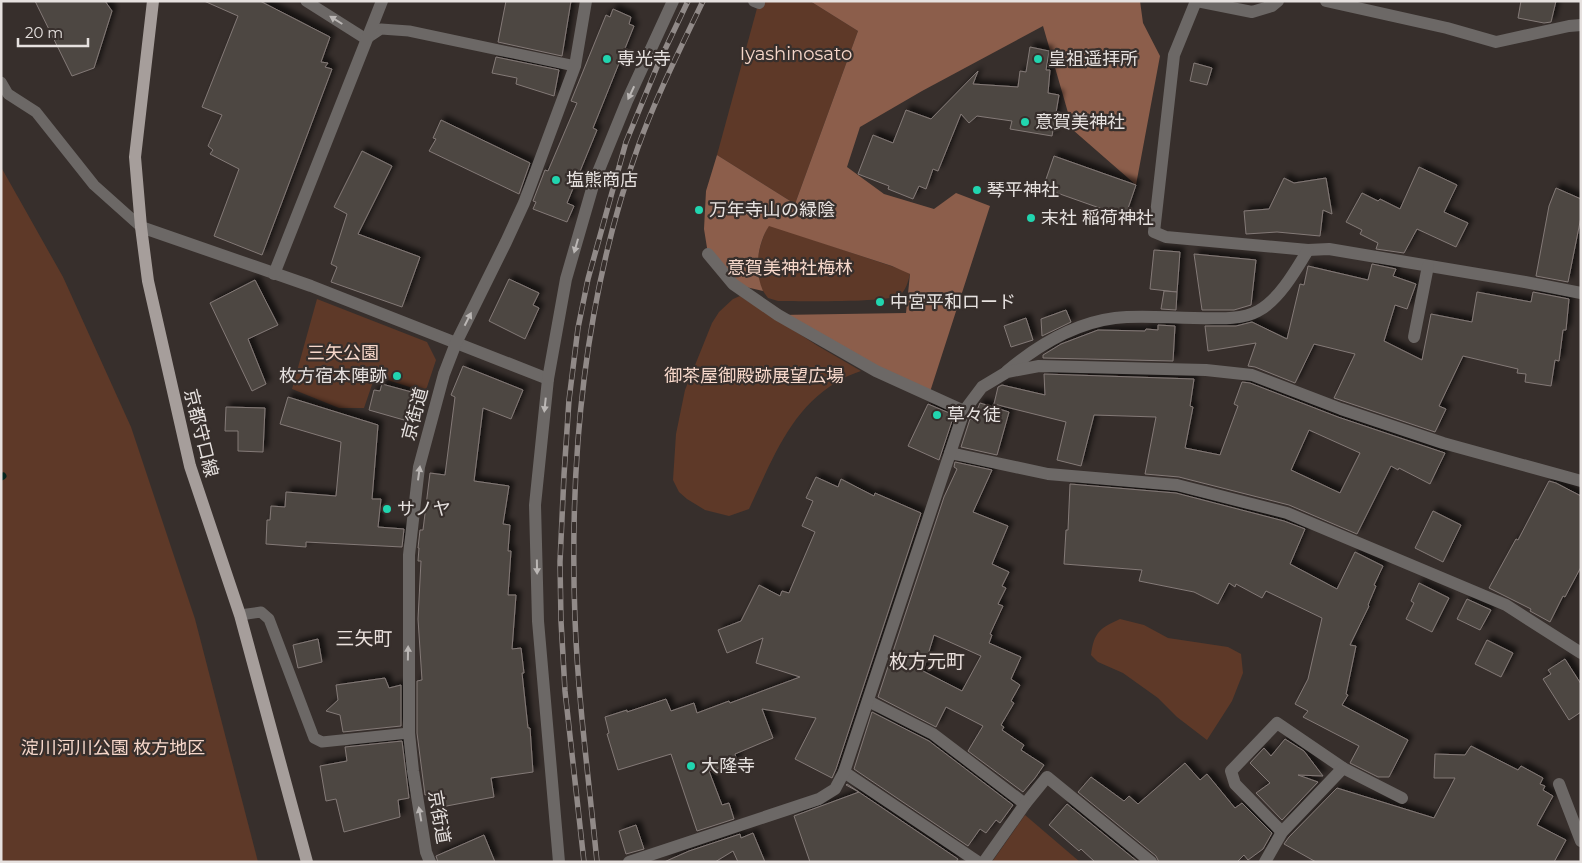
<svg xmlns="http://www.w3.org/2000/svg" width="1582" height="863" font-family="Montserrat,'Noto Sans JP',sans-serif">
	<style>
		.green { fill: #5e3928 }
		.forest { fill: #8c5e4b }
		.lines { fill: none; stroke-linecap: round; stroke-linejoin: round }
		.stream { stroke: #05241d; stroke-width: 7 }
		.building { fill: #4e4642; stroke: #837a77; fill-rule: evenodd; filter: url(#shadow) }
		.service { stroke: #6c6866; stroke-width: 11 }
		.minor { stroke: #6c6866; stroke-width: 12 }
		.primary { stroke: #a69e9b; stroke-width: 12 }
		.rail-casing { stroke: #918a88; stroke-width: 5.5 }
		.rail { stroke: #372f2c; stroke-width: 4; stroke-dasharray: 11; stroke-linecap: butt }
		.oneway { fill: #bbb7b5 }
		.poi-dot { fill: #21d5af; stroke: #372f2c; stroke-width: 2 }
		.labels { text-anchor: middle; stroke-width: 4.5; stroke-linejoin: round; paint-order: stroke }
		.park-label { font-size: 18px; fill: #f6d7ca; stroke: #372f2c }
		.poi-label { font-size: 18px; fill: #e6e1df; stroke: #372f2c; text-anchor: start }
		.street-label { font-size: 18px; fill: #e6e1df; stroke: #372f2c }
		.neighbourhood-label { font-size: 19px; fill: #ebe1dd; stroke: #372f2c }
	</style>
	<defs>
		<filter id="shadow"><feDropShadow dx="4.5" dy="-4.5" stdDeviation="2.5" flood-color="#0009"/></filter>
	</defs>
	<rect width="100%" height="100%" fill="#372f2c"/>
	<g class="green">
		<path d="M759 1H810L858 31 795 204 717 155Z"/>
		<path d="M1 167 63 277 131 427 195 619 258 862H1Z"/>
		<path d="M769 225 903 270 910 274C908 282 906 290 900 295 888 303 798 301 778 301L768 298C764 293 760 287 758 280 754 265 761 238 769 225Z"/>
		<path d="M740 296 818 346 861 371C853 374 844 377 837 382 790 409 771 463 749 509L729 516 705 510 687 499 679 492 673 480 676 434 685 390 712 323 719 312 733 299Z"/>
		<path d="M317 299 427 342 436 360 426 390 422 391 375 376 364 408H339L292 389Z"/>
		<path d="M1120 619 1144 625 1168 638 1228 647 1241 654 1243 673 1232 701 1207 740 1177 717 1158 698 1123 673 1098 662 1091 655C1094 632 1100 628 1120 619Z"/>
		<path d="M1025 815 1080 862H992Z"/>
	</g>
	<path class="forest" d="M810 1H1140L1143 23 1160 56 1136 185 1073 130 1043 26 922 91 860 127 847 167 884 194 934 209 956 193 990 206 929 395 778 315 906 313 910 274 892 266 769 226C757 244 754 271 763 291L733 284 708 254 704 229 706 191 717 155 795 204 858 31Z"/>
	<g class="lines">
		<path class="stream" d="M1 477 3 476"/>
	</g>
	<g class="building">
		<path d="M35 1H105L112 11 94 68 72 76Z"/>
		<path d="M204 1H260L330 37 321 62 328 63 325 67 332 69 262 255 214 236 239 169 210 154 213 150 208 146 222 115 202 107 238 16Z"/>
		<path d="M506 1H571L562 56 498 42Z"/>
		<path d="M1521 1H1556L1551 22 1544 23 1518 18Z"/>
		<path d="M613 9 631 17 629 24 634 26 593 128 597 130 567 203 574 206 567 222 533 209 536 202 533 201 545 170 548 171 577 103 571 101 606 15 610 17Z"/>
		<path d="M1030 47 1049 51 1046 70H1050L1048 93 1059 95 1052 136 1010 129 1012 121 977 116 969 123 961 114 938 171 933 169 926 189 919 186 913 199 888 189 889 186 858 174 873 135 893 143 906 110 931 119 978 71 973 84 1018 87 1020 71 1026 72Z"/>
		<path d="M496 57 559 70 554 96 516 84 517 78 492 73Z"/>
		<path d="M1194 63 1212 68 1207 85 1190 81Z"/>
		<path d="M441 120 530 163 519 194 429 151 436 139 433 138Z"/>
		<path d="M362 151 392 166 358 234 420 257 402 307 331 282 337 267 331 264 347 214 334 207Z"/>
		<path d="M1054 156 1136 185 1125 217 1043 188Z"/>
		<path d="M1419 167 1457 185 1444 212 1468 223 1456 247 1417 229 1404 253 1376 249 1378 243 1360 234 1362 230 1346 222 1362 193 1378 201 1380 199 1400 209Z"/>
		<path d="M1284 178 1294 183 1326 178 1332 214 1323 210 1320 236 1277 232 1246 234 1244 211 1269 209Z"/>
		<path d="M1556 188 1581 199V217L1568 282 1536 276 1549 206Z"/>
		<path d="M1154 250 1180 252 1177 292 1150 289Z"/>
		<path d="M1194 254 1256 260 1251 305 1234 310H1202Z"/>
		<path d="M1372 264 1396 269 1393 276 1416 284 1407 309 1395 305 1384 341 1422 360 1431 314 1472 322 1477 292 1531 302 1533 292 1569 299 1566 330H1563L1559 361 1555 360 1551 386 1525 382 1526 374 1517 373 1518 369 1463 356 1439 406 1446 409 1435 432 1334 398 1355 354 1314 344 1295 383 1255 367 1248 366 1256 343 1208 351 1205 326H1236L1252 322 1287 339 1300 284 1304 285 1308 266 1368 280Z"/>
		<path d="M509 279 539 293 533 305 539 308 525 339 489 321Z"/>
		<path d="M255 280 278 325 248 339 266 384 252 391 210 303Z"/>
		<path d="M1164 291 1177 292 1176 310 1161 309Z"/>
		<path d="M1066 310 1071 322 1042 336 1041 319Z"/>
		<path d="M1026 318 1033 340 1011 347 1004 326Z"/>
		<path d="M1158 325 1175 326 1173 361 1043 358V355L1061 344 1098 330 1145 331 1146 329 1158 330Z"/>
		<path d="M463 366 523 390 511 419 483 408 474 481 509 486 503 524 510 525 508 551H511L508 595H516L512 649 521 648 524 673H522L528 728H530L533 772 491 778 494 797 436 808 433 793 425 795 417 733V681L422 680 418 619 421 561H418L419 548H418L420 530H423L430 473 445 475 455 397 451 395Z"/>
		<path d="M1044 374 1194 379 1190 406 1193 407 1185 448 1220 455 1238 406 1234 404 1242 382 1250 383 1338 417 1445 453 1430 484 1399 468 1398 470 1391 466 1357 534 1289 505 1179 477 1145 474 1156 417 1094 415 1081 466 1057 460 1066 422 994 404 998 387 1002 385 1045 395ZM1309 430 1360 453 1340 493 1291 470Z"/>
		<path d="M382 384 419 394 411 422 369 410 374 390 380 391Z"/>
		<path d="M288 397 378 425 372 499H381L378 527 404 529 402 547 306 542V547L266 544 267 520H270L271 506 285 507 286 492 336 496 341 442 280 424Z"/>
		<path d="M980 403 1009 412 997 455 961 447 970 419 973 420Z"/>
		<path d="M928 404 954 415 939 460 908 446Z"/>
		<path d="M226 407 265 408 263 452 238 451V431H225Z"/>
		<path d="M955 462 992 470 973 512 1008 526 992 564 1009 572 1002 586 1006 588 998 604 1003 606 990 634 992 635 989 643 1021 657 1011 679 1020 685 1011 701 1014 703 1001 725 1004 727 1002 730 1024 745 1021 750 1044 765 1035 778 1023 792 968 751 983 726 946 707 936 727 878 697 944 497 957 469 954 467ZM934 635 981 656 962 691 923 671Z"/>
		<path d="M816 477 838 487 841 479 874 496 875 493 921 513 836 769 832 778 795 759 816 718 762 709 773 738 735 754 737 762 709 771 722 805 729 803 734 819 697 831 671 754 618 770 607 734 609 733 605 717 627 710V712L666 699 671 711 694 703 697 713 729 701 730 703 800 677 756 663 763 638 727 653 718 630 741 621 759 585 780 596 782 591 789 593 815 532 802 526 813 501 806 498Z"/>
		<path d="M1549 481 1556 483 1581 496V567L1565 597 1563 596 1550 622 1530 611 1531 609 1489 588 1516 539 1518 540Z"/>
		<path d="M1070 484 1176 493 1284 521 1305 529 1290 564 1337 589 1355 552 1383 566 1374 585 1376 586 1368 605 1369 606 1350 645 1356 646 1346 694 1348 695 1342 705 1408 740 1389 777H1378L1350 763 1359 746 1303 717 1308 711 1295 704 1308 679 1322 618 1266 591 1262 598 1236 584 1235 587 1229 583 1218 604 1194 592 1139 581 1142 570 1064 564 1066 530H1068Z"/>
		<path d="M1433 511 1461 525 1443 562 1415 548Z"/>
		<path d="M1419 583 1449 598 1432 632 1406 619 1414 603 1411 601Z"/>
		<path d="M1467 599 1491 610 1480 630 1457 619Z"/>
		<path d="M318 639 322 662 298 668 293 645Z"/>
		<path d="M1487 640 1513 653 1501 677 1475 664Z"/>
		<path d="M1565 659 1581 684V712L1569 720 1543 679 1551 674 1548 670Z"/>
		<path d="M385 678 389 688 401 685V726L343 732 340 715 326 711 338 700 336 685Z"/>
		<path d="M872 712 929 741 1013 805 1000 823 996 820 986 833 980 829 968 846 854 769Z"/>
		<path d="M1285 739 1304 751 1323 776 1298 775 1318 782 1282 820 1256 793 1270 783 1250 763 1264 748 1271 756Z"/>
		<path d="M402 741 409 798 398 800 400 817 344 832 336 799 326 801 320 766 347 761 345 747Z"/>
		<path d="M1471 746 1518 770 1521 766 1543 778 1540 784 1545 786 1543 790 1553 796 1537 825 1566 840 1554 862H1316L1284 844 1289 837 1337 788 1434 818 1455 778H1434L1435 754 1465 755Z"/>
		<path d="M1185 763 1200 780 1207 774 1235 808 1242 803 1272 833 1263 849 1248 860 1244 855 1237 862H1159L1156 856 1078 792 1091 777 1124 801 1129 796 1138 804Z"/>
		<path d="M847 784 958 859 956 862H810L794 816 859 792 846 785Z"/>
		<path d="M1067 804 1138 862H1095L1081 849 1079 851 1049 825Z"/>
		<path d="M636 825 644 849 626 854 619 831Z"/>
		<path d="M753 833 765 862H738L733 851 715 862H664L689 851 740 834 741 838Z"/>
		<path d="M484 835 495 862H438L436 856Z"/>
	</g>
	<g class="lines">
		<g class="service">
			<path d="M306 1 366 39 381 29 409 31 575 66"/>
			<path d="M1 82 8 94 36 112 94 185 141 227"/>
			<path d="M240 615 261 612 269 619 314 738 322 742 409 733"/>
		</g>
		<g class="minor">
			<path d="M754 1 759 3V1"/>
			<path d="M1196 1 1174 55 1154 232 1166 237 1308 250 1329 249 1525 282 1581 293"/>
			<path d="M1197 1 1252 12 1272 6 1278 1"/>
			<path d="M1326 1 1447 28 1496 42 1569 26 1581 25"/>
			<path d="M141 227 311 286 548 379"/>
			<path d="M708 254 733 284 778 315 876 371 964 411"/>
			<path d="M274 274 382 1"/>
			<path d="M1414 337 1428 266"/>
			<path d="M1007 371C1037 346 1075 323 1115 318 1140 315 1169 318 1194 318 1214 318 1240 321 1258 311 1279 300 1296 270 1308 250"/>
			<path d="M950 453 1048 474 1177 485 1287 513 1506 605 1581 653"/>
			<path d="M868 701 933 734 1025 804 1047 777 1151 862"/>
			<path d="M844 772 978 862"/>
			<path d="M1559 784 1581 841"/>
			<path d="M1282 832 1235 784 1231 771 1277 723 1343 768"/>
			<path d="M430 862 426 852 413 771 409 733V555L419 467 444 374 456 343 506 242 524 203 575 66 586 1"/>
			<path d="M559 862 538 621 535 505 548 379 566 279 594 182 627 101 673 1"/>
			<path d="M629 862 819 799 835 789 844 772 964 411 982 387 1007 372 1039 366 1206 370 1252 375 1341 409 1443 443 1581 481"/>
			<path d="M984 862 1025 804"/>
			<path d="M1265 862 1282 832 1343 768 1402 798"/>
		</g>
		<path class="primary" d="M153 1 135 157 141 227 148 281 190 466 240 615 307 862"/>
		<defs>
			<g id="rail">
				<path d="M584 862 565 691 561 621 560 562 564 475 569 400 578 328 588 279 626 142 659 62 688 1"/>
				<path d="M597 862C589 781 578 700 575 619 569 460 584 297 638 147 656 97 680 49 703 1"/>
			</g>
		</defs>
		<use href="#rail" class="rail-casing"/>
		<use href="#rail" class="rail"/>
	</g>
	<defs><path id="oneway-solid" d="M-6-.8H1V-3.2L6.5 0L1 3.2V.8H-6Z" transform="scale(1.25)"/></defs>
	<g class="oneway">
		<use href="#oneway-solid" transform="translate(336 20) rotate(-148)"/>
		<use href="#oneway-solid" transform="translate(631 93) rotate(115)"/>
		<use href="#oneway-solid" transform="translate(576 246) rotate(106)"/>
		<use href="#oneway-solid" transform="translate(468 319) rotate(-63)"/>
		<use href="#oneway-solid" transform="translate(545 405) rotate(96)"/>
		<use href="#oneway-solid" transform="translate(419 473) rotate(-82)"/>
		<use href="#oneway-solid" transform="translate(537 567) rotate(89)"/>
		<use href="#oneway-solid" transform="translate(408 653) rotate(-89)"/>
		<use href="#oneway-solid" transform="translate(420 814) rotate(-100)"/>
	</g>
	<g class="poi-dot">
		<circle cx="607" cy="59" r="5"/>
		<circle cx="1038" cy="59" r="5"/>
		<circle cx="1025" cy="122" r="5"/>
		<circle cx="556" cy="180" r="5"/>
		<circle cx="977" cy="190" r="5"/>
		<circle cx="699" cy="210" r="5"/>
		<circle cx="1031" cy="218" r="5"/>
		<circle cx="880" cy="302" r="5"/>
		<circle cx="397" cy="376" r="5"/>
		<circle cx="937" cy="415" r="5"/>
		<circle cx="387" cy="509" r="5"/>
		<circle cx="691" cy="766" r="5"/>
	</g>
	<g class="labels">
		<g class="park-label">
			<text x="796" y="60">Iyashinosato</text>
			<text x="790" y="274">意賀美神社梅林</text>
			<text x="343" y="359">三矢公園</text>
			<text x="754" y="382">御茶屋御殿跡展望広場</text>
			<text x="113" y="754">淀川河川公園 枚方地区</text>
		</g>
		<g class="poi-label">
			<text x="617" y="65">専光寺</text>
			<text x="1048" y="65">皇祖遥拝所</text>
			<text x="1035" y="128">意賀美神社</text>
			<text x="566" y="186">塩熊商店</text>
			<text x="987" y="196">琴平神社</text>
			<text x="709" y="216">万年寺山の緑陰</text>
			<text x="1041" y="224">末社 稲荷神社</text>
			<text x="890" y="308">中宮平和ロード</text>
			<text x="387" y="382" text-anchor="end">枚方宿本陣跡</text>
			<text x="947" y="421">草々徒</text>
			<text x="397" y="515">サノヤ</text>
			<text x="701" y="772">大隆寺</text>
		</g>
		<g class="street-label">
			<text transform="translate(415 414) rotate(-75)" y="6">京街道</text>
			<text transform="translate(201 433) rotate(76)" y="6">京都守口線</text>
			<text transform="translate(439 817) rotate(80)" y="6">京街道</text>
		</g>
		<g class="neighbourhood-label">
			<text x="364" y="645">三矢町</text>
			<text x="927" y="668">枚方元町</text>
		</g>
	</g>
	<rect width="1582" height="863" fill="none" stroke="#e6e1df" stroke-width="5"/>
	<path d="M18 38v8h70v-8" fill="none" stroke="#e6e1df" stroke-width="2.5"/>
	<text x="25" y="38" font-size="15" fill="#e6e1df" stroke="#372f2c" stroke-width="4" paint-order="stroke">20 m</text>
</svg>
